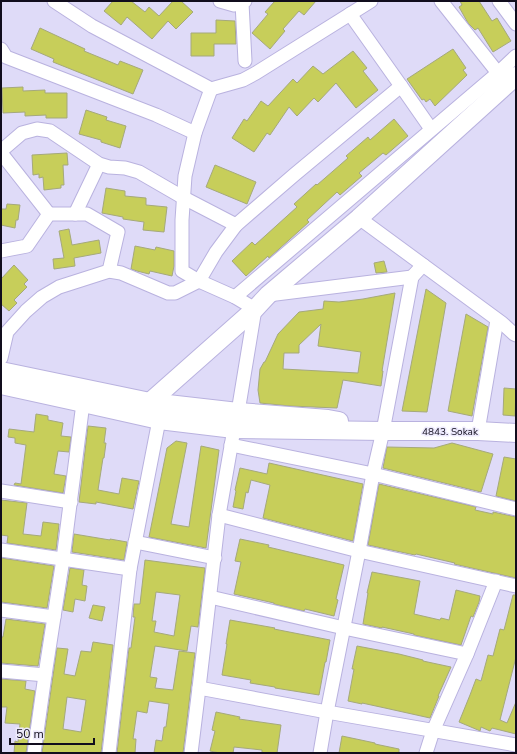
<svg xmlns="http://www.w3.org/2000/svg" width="517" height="754" font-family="'Nunito Sans',sans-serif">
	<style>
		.building { fill: #c7ce5a; stroke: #a5a97b; fill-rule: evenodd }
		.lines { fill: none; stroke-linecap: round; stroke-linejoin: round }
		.street-casing { stroke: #b9b2df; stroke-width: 15 }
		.secondary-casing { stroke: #b9b2df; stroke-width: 20 }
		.street { stroke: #fff; stroke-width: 13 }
		.secondary { stroke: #fff; stroke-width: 18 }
		.labels { text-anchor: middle; stroke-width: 3; stroke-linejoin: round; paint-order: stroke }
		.street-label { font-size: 10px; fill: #110d1d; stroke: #edeafd }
	</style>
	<rect width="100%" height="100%" fill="#dfdbf8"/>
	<g class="building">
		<path d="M113 1H131L145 12 149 7 159 16 173 1H181L193 12 176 29 168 21 152 39 127 17 121 25 104 11Z"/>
		<path d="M275 1H316L304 15 299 11 283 29 285 31 270 49 252 33 268 14 265 12Z"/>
		<path d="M460 1H479L492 21 497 18 511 41 493 52 478 28 475 30 468 23 459 7 462 5Z"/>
		<path d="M216 20 235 21 236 44H214V56H191V33H216Z"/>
		<path d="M40 28 85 49 84 51 118 65 120 61 143 70 133 94 53 62 54 59 31 49Z"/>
		<path d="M453 49 466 68 463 70 467 75 435 106 430 99 426 102 424 99 422 100 407 79Z"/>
		<path d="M353 51 367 68 363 71 378 90 356 108 336 83 318 102 314 98 297 116 289 107 270 135 267 133 254 152 232 138 244 119 247 121 261 101 268 106 293 79 297 83 313 66 323 74Z"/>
		<path d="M23 87V91L45 90V93H67V118H46V115L25 116V112L3 113 2 88Z"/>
		<path d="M86 110 107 117 106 120 126 126 120 148 101 142V140L79 134Z"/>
		<path d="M394 119 408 136 386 155 383 153 359 173 362 176 340 195 337 192 307 220 309 222 269 258 268 256 246 276 232 261 252 242 255 245 297 207 294 204 316 184 317 185 348 158 346 156 368 137 370 140Z"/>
		<path d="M67 153 68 165H63L64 185H61V188L44 190 43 177 39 178V174L33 175 32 155Z"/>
		<path d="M215 165 256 182 247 204 206 187Z"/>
		<path d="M106 188 125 191V196L146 198V205L167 207 164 232 143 230 144 222 123 219V217L102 213Z"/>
		<path d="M7 204 20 205 18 220H16L15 228 1 225V209H6Z"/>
		<path d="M69 229 72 245 99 240 101 253 74 258 75 266 54 269 53 259 64 258 59 231Z"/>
		<path d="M135 246 155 250 156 247 174 251V266L172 276 150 271 149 274 137 271 131 269Z"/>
		<path d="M384 261 387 272 376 273 374 263Z"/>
		<path d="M14 265 28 280 24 284 27 287 14 300 17 303 9 311 1 304V279Z"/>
		<path d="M426 289 446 303 427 412 402 411Z"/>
		<path d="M395 293 382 371H383L381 386 343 380 337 408 290 406 260 403 258 390 260 369 264 362H265L278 334 299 312 323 309 324 301 339 302 363 299ZM321 324 318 346 361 352 358 373 283 369 284 353H299V345Z"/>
		<path d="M466 314 488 327 472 416 448 411Z"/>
		<path d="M504 388 516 389 515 416 503 415Z"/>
		<path d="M36 414 48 416V420L63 423 61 436 71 437 69 452 58 451 54 474 66 476 63 493 14 485 15 483 21 484 26 445 15 443V438L8 437 9 429 34 432Z"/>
		<path d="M88 426 106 428 104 443H106L104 458H103L98 490 119 494 122 478 139 481 133 509 96 502V504L79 502Z"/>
		<path d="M176 441 187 443 171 524 189 527 201 446 219 450 206 548 149 537 167 448Z"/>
		<path d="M452 443 493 454 481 492 383 468 387 447 434 448Z"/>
		<path d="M504 457 516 459V501L496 496Z"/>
		<path d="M269 463 363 484 353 541 263 518 270 485 251 480 248 493 246 492 243 509 233 507 236 491 235 490 240 468 267 474Z"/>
		<path d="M379 484 476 507 475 510 493 514V512L516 517V578L454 564 455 563 416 554 415 555 368 545Z"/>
		<path d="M1 500 27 503 23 534 41 536 43 522 59 524 56 550 7 543 8 536 1 535Z"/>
		<path d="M74 534 110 540V539L127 542 124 560 72 552Z"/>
		<path d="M240 539 269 545 268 547 344 565 336 599 338 600 334 616 305 609 304 611 274 604V603L234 594 241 562 235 561Z"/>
		<path d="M1 558 54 566 47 608 1 602Z"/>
		<path d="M145 560 205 568 198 627 191 626 187 651 155 646 150 677 157 678 155 688 173 690 179 651 195 653 183 753H154L156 740 162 741 164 727H166L169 704 149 701 147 713 137 711 133 739H136L135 753H117L129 648H131L135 617H133L134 604H140ZM156 592 180 595 174 636 154 632 156 621H152Z"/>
		<path d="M70 568 84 570 82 585 87 586 85 601 75 599 73 612 63 610Z"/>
		<path d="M372 572 420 581 414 614 440 620 441 618 449 620 456 590 480 596 479 602 473 617 471 616 461 645 414 635V634L382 627V628L363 624 368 593H367Z"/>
		<path d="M513 595H516V657L500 720 507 723 516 702V734L492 728 490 731 481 727 480 731 478 730 459 722 470 695 476 679 481 681 488 655 493 656 500 629 504 630Z"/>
		<path d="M93 605 105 607 102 621 89 618Z"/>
		<path d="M6 619 45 624 38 666 1 663V637H3Z"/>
		<path d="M230 620 275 628 274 629 330 640 326 662H325L319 695 275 688V687L250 683 251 680 222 675 227 644H226Z"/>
		<path d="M93 642 113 645 101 753H42L57 648 68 649 64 674 75 676 81 651 91 652ZM67 697 86 700 81 732 63 729Z"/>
		<path d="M357 646 399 654 423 660V661L451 667 438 696H439L430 718 385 708 362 703V704L348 701 354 669H352Z"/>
		<path d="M1 679 26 681 25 689 35 691 26 753H14L15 741 18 742 20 724 5 723 7 707H1Z"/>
		<path d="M216 712 240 717 239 719 281 725 277 753H262V750L234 747 233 753H220L210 751 215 731 212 730Z"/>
		<path d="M342 736 375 743V744L399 749V753H339Z"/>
	</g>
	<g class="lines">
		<defs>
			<g id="street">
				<path d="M54 1 92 26 211 89 243 80 256 73 371 1"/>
				<path d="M220 1 234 5 242 3"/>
				<path d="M441 1 498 73"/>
				<path d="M499 1 516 24"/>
				<path d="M350 14 401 86 431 129"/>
				<path d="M1 49 6 57 156 115 195 133"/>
				<path d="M245 61 242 3 245 1"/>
				<path d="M1 151 22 133 37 129 50 131 99 164 109 167 125 168 139 172 184 198 236 225"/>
				<path d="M1 153 49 214"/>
				<path d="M75 214 99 164"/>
				<path d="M359 218 502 323 514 334 516 335"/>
				<path d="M1 251 27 246 49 214H87L118 232 109 271"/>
				<path d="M268 295 412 277"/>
				<path d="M235 297 498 73 516 56"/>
				<path d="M1 358 7 332 26 311 42 297 59 287 109 271 121 273 168 293H175L199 281 216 252 236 225 294 175 401 86"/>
				<path d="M478 431 497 320"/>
				<path d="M231 445 373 474 516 509"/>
				<path d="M1 491 71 502"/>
				<path d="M219 515 359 551 516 586"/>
				<path d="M135 542 215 558"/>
				<path d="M1 550 130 569"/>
				<path d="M210 597 344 628 467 654"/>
				<path d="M1 610 54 617"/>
				<path d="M1 671 45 675"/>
				<path d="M199 688 327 712 516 745"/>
				<path d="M34 753 45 675 63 559 83 403"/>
				<path d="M109 753 130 569 159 420"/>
				<path d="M191 753 199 688 219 515 234 429 238 412 255 309 235 297 199 281 182 271V220L185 176 195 133 211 89"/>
				<path d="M320 753 327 712 359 551 373 474 383 431 412 277 423 265"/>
				<path d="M426 753 433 731 467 654 496 581"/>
			</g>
			<g id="secondary">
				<path d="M1 371 150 402 238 412 328 419 339 421"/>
				<path d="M1 385 83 403 159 420 234 429 383 431H478L516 433"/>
				<path d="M150 402 255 309 268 295 359 218 516 76"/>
			</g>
		</defs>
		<use href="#street" class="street-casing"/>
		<use href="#secondary" class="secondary-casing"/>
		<use href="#street" class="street"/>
		<use href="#secondary" class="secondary"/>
	</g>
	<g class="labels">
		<g class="street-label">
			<text x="450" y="435">4843. Sokak</text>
		</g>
	</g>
	<rect width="517" height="754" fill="none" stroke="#110d1d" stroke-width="4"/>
	<path d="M10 738v6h84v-6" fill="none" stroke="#110d1d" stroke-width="2"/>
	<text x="16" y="738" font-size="12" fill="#110d1d" stroke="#edeafd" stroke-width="3" paint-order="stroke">50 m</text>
</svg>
